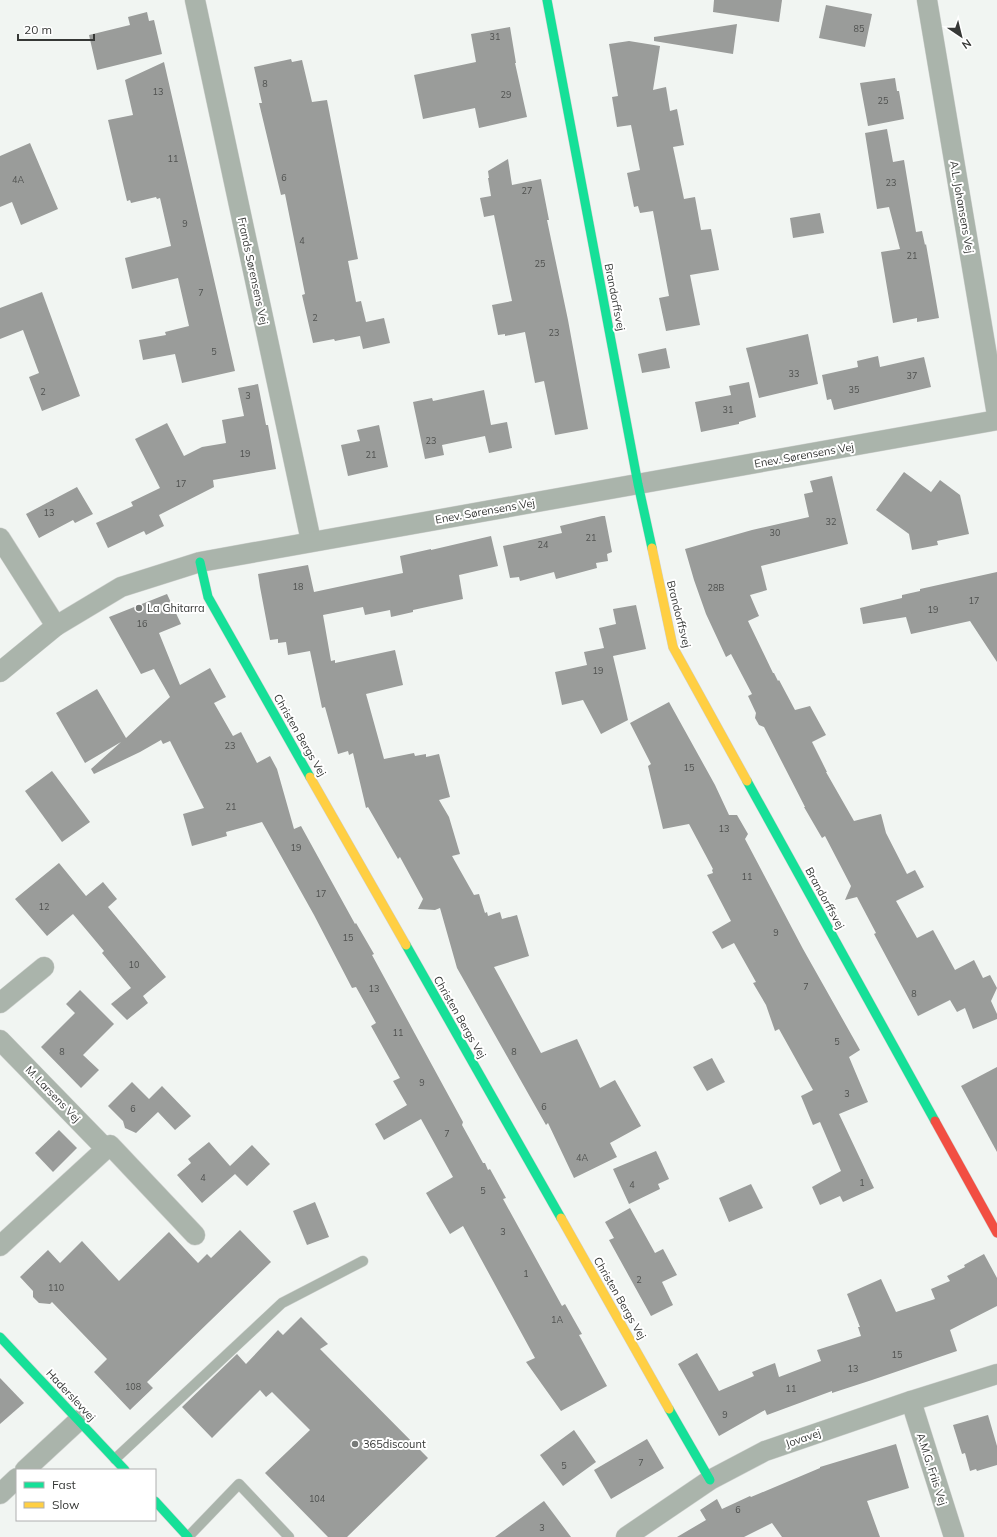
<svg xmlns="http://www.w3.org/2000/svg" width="997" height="1537" font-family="Mulish,sans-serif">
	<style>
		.building { fill: #9a9c9a }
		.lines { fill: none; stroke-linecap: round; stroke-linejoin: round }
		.lane-casing { stroke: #d0d2d0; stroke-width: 11 }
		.street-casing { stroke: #d0d2d0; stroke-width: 21 }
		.fast-casing { stroke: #d0d2d0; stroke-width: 10 }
		.slow-casing { stroke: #d0d2d0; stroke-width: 10 }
		.jam-casing { stroke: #d0d2d0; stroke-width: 10 }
		.lane { stroke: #aab4ab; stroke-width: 10 }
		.street { stroke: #aab4ab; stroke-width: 20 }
		.fast { stroke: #16e098; stroke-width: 9 }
		.slow { stroke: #ffcf43; stroke-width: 9 }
		.jam { stroke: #f24e42; stroke-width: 9 }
		.poi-dot { fill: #777a78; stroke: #fff; stroke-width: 1.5 }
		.labels { text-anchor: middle; stroke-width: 4; stroke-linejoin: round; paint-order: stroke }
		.number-label { font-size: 9px; fill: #4f514f }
		.street-label { font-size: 11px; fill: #363836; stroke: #fff }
		.poi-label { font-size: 11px; fill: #363836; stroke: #fff; text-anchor: start }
	</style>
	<rect width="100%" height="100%" fill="#f1f5f2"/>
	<g class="building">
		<path d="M714 0H782L779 22 713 12Z"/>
		<path d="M826 5 872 14 865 47 819 38Z"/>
		<path d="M147 12 149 21 154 20 162 54 97 70 89 35 130 25 128 17Z"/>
		<path d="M737 24 733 54 654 41V37Z"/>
		<path d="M510 27 516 63H515L527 117 479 128 475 108 423 119 414 75 476 62 471 34Z"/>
		<path d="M629 41 660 46 653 90 666 87 670 111 677 109 684 145 673 147 684 199 695 197 701 230 711 229 719 270 690 275 700 325 666 331 659 298 669 296 653 211 640 213 638 206 634 207 627 173 640 170 631 125 617 127 612 97 618 96 609 44Z"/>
		<path d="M291 59 292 62 302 60 312 102 327 100 358 259 348 261 356 302 361 301 366 322 384 318 390 343 363 349 360 336 335 341 334 339 313 343 302 295 305 294 285 194 281 195 259 103H262L254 67Z"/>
		<path d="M164 62 235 371 182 383 175 354 143 360 139 340 166 335 165 332 189 326 178 278 132 289 125 258 171 246 160 198 157 199 156 197 131 203 130 200 127 201 108 120 133 115 125 80Z"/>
		<path d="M895 78 897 91H899L904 119 868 126 860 83Z"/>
		<path d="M887 129 893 162 904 160 916 232 922 231 925 245 926 244 939 318 917 322V318L893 323 881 252 900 249 889 207 877 209 865 133Z"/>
		<path d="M30 143 58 209 21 225 12 202 0 207V156Z"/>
		<path d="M508 159 512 185 541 179 549 220H547L568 320 588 429 555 435 544 381 535 383 525 332 505 336V334L498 335 492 305 512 301 494 215 484 217 480 198 491 196 488 178H489L488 171Z"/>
		<path d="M820 213 824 233 793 238 790 218Z"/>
		<path d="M42 292 80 396 42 411 29 377 39 373 23 330 0 339V308Z"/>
		<path d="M808 334 818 384 759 398 746 348Z"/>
		<path d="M666 348 670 368 642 373 638 354Z"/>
		<path d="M878 356 880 367 924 357 931 387 834 410 831 399 827 400 822 375 858 367 857 361Z"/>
		<path d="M749 382 756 417 739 422V424L701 432 695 402 731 395 729 386Z"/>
		<path d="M258 384 266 425H268L276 469 213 480 214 487 159 515 164 526 146 535 144 531 108 548 96 523 133 506 131 502 160 488 135 439 167 423 184 456 202 447 226 443 222 420 244 416 238 388Z"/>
		<path d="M484 390 491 425 507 422 512 448 489 453 485 436 442 445 444 455 425 459 413 402 432 398 433 401Z"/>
		<path d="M379 425 388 467 348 476 341 445 360 441 357 430Z"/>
		<path d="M904 472 931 492 940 480 960 495 969 534 937 541 938 545 912 550 909 534 876 510Z"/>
		<path d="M832 476 848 544 761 566 767 590 750 595 759 616 748 621 773 673H774L778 681 779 680 795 710 810 706 826 735 812 742 827 772H826L854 821 881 814 886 833 907 874 915 870 924 887 896 901 917 938 933 930 955 970 974 960 983 978 990 975 997 988 991 1001 997 1014V1019L973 1029 965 1008 957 1012 950 1000 918 1016 874 934 876 933 857 897 845 900 851 886 825 836 822 838 804 807H805L764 727 759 725 755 718 756 713 748 696 752 694 731 654 726 657 706 614 694 580 685 549 752 530 809 517 804 494 813 492 810 481Z"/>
		<path d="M77 487 93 514 75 523 73 520 39 538 26 514Z"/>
		<path d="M602 516H605L612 552 607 554 608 561 596 563 597 568 556 579 554 572 520 581 519 577 510 578 503 546 562 533 560 526Z"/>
		<path d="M491 536 498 566 459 575 463 599 413 610V612L391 617 390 610 365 615 363 607 323 615 331 661 335 660V663L395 650 403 685 366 694 384 759 414 753 415 756 426 754V757L439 754 450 797 439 800 449 817 460 854 452 856 474 895 479 894 485 913 487 912 488 916 500 912 502 919 517 915 529 956 494 967 541 1053 577 1039 600 1088 615 1080 641 1126 610 1143 617 1157 574 1178 548 1123 546 1125 457 968 440 908 435 910 418 909 423 899 400 857 398 859 368 807 366 808 353 753 349 755 348 751 338 754 325 707 322 708 310 651 288 655 286 642 278 643V639L270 640 260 587 258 574 308 565 314 592 403 573 400 556 431 549V550Z"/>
		<path d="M997 572V662L970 621 911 634 906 617 863 624 860 608 902 598V595L920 591V589Z"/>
		<path d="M167 594 181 624 159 633 180 685 210 668 226 697 214 703 233 736 241 732 257 763 270 756 277 769 294 829 301 826 355 924 356 923 374 954 372 955 463 1122 462 1125 483 1163H485L488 1170 490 1169 506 1198 503 1199 562 1306 565 1304 582 1334 579 1335 607 1386 561 1411 526 1362 535 1358 463 1226 450 1234 426 1193 453 1177 421 1119 384 1140 375 1124 407 1105 393 1081 400 1078 371 1026 376 1023 356 987 352 988 314 915 262 822 226 832 227 836 192 846 183 814 204 808 170 741 163 744 161 740 140 752 94 774 91 769 121 742 85 763 56 713 97 689 126 738 170 697 154 669 141 674 109 617Z"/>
		<path d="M636 605 646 649 613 656 628 720 601 734 583 700 562 705 555 672 587 665 584 652 604 648 599 628 616 624 613 609Z"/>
		<path d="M669 702 715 785 729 815H737L748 834 745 839 803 949 860 1050 849 1057 868 1102 839 1114 874 1188 843 1202 840 1196 820 1205 812 1187 841 1171 820 1122 813 1125 801 1096 813 1090 779 1029 775 1031 766 1005 753 983 756 982 734 943 722 949 712 932 731 921 707 875 713 873 712 870 713 869 689 824 663 829 648 766 651 764 630 723Z"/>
		<path d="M52 771 90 822 62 842 25 791Z"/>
		<path d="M59 863 86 896 103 882 117 899 108 907 166 977 143 996 148 1003 127 1020 111 1004 131 988 102 953 104 951 73 914 47 936 15 899Z"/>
		<path d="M80 990 114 1024 83 1055 99 1070 81 1088 41 1047 75 1013 66 1004Z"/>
		<path d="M712 1058 725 1082 707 1091 693 1067Z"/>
		<path d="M997 1067V1152L961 1086Z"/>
		<path d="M132 1082 149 1099 162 1086 191 1116 175 1130 158 1112 136 1133 125 1128 123 1121 108 1106Z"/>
		<path d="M59 1130 77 1148 53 1172 35 1153Z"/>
		<path d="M209 1142 230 1166 252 1145 270 1164 247 1186 235 1174 202 1203 177 1175 191 1163 188 1159Z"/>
		<path d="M656 1151 669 1179 658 1184 660 1189 629 1204 613 1169Z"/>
		<path d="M751 1184 763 1208 729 1222 719 1198Z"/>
		<path d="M315 1202 329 1237 307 1245 293 1211Z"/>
		<path d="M630 1208 655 1253 663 1249 677 1275 662 1282 673 1305 651 1316 609 1240 614 1238 605 1222Z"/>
		<path d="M240 1230 271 1262 147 1382 153 1388 130 1410 94 1372 107 1359 52 1302 50 1304 39 1303 33 1297V1291L20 1277 48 1250 60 1263 82 1241 119 1281 169 1232 198 1263 207 1254 211 1258Z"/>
		<path d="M984 1254 997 1278V1306L950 1330 957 1351 872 1380 832 1393V1391L767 1415 765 1410 719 1436 678 1364 697 1353 719 1391 754 1376 752 1372 775 1363 779 1377 821 1361 817 1350 861 1336 858 1327H860L847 1294 881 1279 896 1312 935 1299 931 1289 950 1281 947 1276 965 1267 964 1265Z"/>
		<path d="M301 1317 328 1344 320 1349 428 1458 347 1537H328L265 1473 310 1430 272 1392 266 1397 260 1390 212 1438 182 1407 237 1354 246 1364 278 1330 283 1335Z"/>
		<path d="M0 1378 24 1403 0 1424Z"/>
		<path d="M988 1415 997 1446V1465L977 1471 976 1469 970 1471 965 1453 962 1454 953 1425Z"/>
		<path d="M574 1430 596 1462 563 1486 540 1455Z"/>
		<path d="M647 1439 664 1468 611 1499 594 1470Z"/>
		<path d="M896 1444 909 1488 867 1501 880 1537H782L772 1523 744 1537H677L706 1520 700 1510 717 1499 722 1509 750 1496 751 1497 820 1468V1467Z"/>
		<path d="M544 1501 571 1537H495Z"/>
	</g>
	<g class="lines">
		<defs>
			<g id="lane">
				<path d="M115 1459 282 1303 363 1261"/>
				<path d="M188 1537 239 1484 289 1537"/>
			</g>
			<g id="street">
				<path d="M195 0 311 541"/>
				<path d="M927 0 997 415"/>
				<path d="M0 538 56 626"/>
				<path d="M0 672 56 626 121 587 200 562 997 420"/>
				<path d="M0 1003 44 967"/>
				<path d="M0 1040 106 1149"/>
				<path d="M0 1246 110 1145 195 1235"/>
				<path d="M911 1401 954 1537"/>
				<path d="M25 1470 79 1420"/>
				<path d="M0 1494 17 1478"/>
				<path d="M626 1537 710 1480 765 1451 911 1401 997 1374"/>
			</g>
			<g id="fast">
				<path d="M547 0 638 484 652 548"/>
				<path d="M200 562 208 597 310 777"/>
				<path d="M747 781 935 1121"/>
				<path d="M406 945 561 1218"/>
				<path d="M0 1337 125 1470"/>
				<path d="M669 1409 710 1480"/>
				<path d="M155 1501 188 1537"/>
			</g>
			<g id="slow">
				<path d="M652 548 673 647 747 781"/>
				<path d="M310 777 406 945"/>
				<path d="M561 1218 669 1409"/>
			</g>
			<path id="jam" d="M935 1121 997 1233"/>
		</defs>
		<use href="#lane" class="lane-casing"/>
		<use href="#street" class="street-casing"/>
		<use href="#fast" class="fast-casing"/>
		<use href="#slow" class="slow-casing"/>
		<use href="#jam" class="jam-casing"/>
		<use href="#lane" class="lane"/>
		<use href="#street" class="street"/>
		<use href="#fast" class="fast"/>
		<use href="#slow" class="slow"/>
		<use href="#jam" class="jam"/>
	</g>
	<g class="poi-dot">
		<circle cx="139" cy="608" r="4"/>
		<circle cx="355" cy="1444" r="4"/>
	</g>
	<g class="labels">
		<g class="number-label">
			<text x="859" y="32">85</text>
			<text x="495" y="40">31</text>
			<text x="265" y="87">8</text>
			<text x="158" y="95">13</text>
			<text x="506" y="98">29</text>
			<text x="883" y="104">25</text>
			<text x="173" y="162">11</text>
			<text x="284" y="181">6</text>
			<text x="18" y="183">4A</text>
			<text x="891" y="186">23</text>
			<text x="527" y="194">27</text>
			<text x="185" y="227">9</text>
			<text x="302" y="244">4</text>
			<text x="912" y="259">21</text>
			<text x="540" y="267">25</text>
			<text x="201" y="296">7</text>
			<text x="315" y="321">2</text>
			<text x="554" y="336">23</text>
			<text x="214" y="355">5</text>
			<text x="794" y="377">33</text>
			<text x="912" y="379">37</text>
			<text x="854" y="393">35</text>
			<text x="43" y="395">2</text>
			<text x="248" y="399">3</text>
			<text x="728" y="413">31</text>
			<text x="431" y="444">23</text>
			<text x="245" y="457">19</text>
			<text x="371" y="458">21</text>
			<text x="181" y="487">17</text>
			<text x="49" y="516">13</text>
			<text x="831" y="525">32</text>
			<text x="775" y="536">30</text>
			<text x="591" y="541">21</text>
			<text x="543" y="548">24</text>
			<text x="298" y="590">18</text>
			<text x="716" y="591">28B</text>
			<text x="974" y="604">17</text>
			<text x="933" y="613">19</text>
			<text x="142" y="627">16</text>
			<text x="598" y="674">19</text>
			<text x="230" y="749">23</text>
			<text x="689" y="771">15</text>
			<text x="231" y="810">21</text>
			<text x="724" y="832">13</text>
			<text x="296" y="851">19</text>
			<text x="747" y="880">11</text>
			<text x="321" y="897">17</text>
			<text x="44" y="910">12</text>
			<text x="776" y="936">9</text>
			<text x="348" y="941">15</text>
			<text x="134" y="968">10</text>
			<text x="806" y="990">7</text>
			<text x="374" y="992">13</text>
			<text x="914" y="997">8</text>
			<text x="398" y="1036">11</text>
			<text x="837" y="1045">5</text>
			<text x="62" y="1055">8</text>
			<text x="514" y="1055">8</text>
			<text x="422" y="1086">9</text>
			<text x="847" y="1097">3</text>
			<text x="544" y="1110">6</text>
			<text x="133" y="1112">6</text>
			<text x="447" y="1137">7</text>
			<text x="582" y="1161">4A</text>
			<text x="203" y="1181">4</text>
			<text x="862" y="1186">1</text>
			<text x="632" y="1188">4</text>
			<text x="483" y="1194">5</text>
			<text x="503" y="1235">3</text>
			<text x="526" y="1277">1</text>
			<text x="639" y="1283">2</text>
			<text x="56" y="1291">110</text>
			<text x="557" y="1323">1A</text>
			<text x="897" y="1358">15</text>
			<text x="853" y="1372">13</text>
			<text x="133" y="1390">108</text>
			<text x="791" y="1392">11</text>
			<text x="725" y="1418">9</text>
			<text x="641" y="1466">7</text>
			<text x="564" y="1469">5</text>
			<text x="317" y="1502">104</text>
			<text x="738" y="1513">6</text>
			<text x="542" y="1531">3</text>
		</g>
		<g class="street-label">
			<text transform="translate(962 207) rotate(80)" y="4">A.L. Johansens Vej</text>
			<text transform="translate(253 271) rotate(78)" y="4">Frands Sørensens Vej</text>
			<text transform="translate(615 297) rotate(79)" y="4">Brandorffsvej</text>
			<text transform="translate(804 455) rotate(-10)" y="4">Enev. Sørensens Vej</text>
			<text transform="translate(485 511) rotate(-10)" y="4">Enev. Sørensens Vej</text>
			<text transform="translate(679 614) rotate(76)" y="4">Brandorffsvej</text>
			<text transform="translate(300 735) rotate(60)" y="4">Christen Bergs Vej</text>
			<text transform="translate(825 898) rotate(61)" y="4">Brandorffsvej</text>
			<text transform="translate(460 1017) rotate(60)" y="4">Christen Bergs Vej</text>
			<text transform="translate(53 1094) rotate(46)" y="4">M. Larsens Vej</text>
			<text transform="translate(620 1298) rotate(60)" y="4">Christen Bergs Vej</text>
			<text transform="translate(71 1395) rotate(47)" y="4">Haderslevvej</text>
			<text transform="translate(803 1438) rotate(-19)" y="4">Jovavej</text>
			<text transform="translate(932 1469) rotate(72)" y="4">A.M.G. Friis Vej</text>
		</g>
		<g class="poi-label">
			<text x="147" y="612">La Ghitarra</text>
			<text x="363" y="1448">365discount</text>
		</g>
	</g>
	<rect x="16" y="1469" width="140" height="52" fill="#ffffff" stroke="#afafaf"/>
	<rect x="24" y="1482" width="20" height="6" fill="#16e098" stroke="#afafaf"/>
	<text x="52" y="1489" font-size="12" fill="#363836">Fast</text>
	<rect x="24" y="1502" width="20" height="6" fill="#ffcf43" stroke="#afafaf"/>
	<text x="52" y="1509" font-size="12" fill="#363836">Slow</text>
	<g transform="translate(961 36) rotate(145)" stroke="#ffffff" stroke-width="3" paint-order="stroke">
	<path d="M0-3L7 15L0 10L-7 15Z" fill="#363836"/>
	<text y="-6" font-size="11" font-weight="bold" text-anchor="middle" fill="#363836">N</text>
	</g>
	<path d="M18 34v6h76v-6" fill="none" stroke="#363836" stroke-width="2"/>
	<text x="24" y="34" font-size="12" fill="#363836" stroke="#ffffff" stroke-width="3" paint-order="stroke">20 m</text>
</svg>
